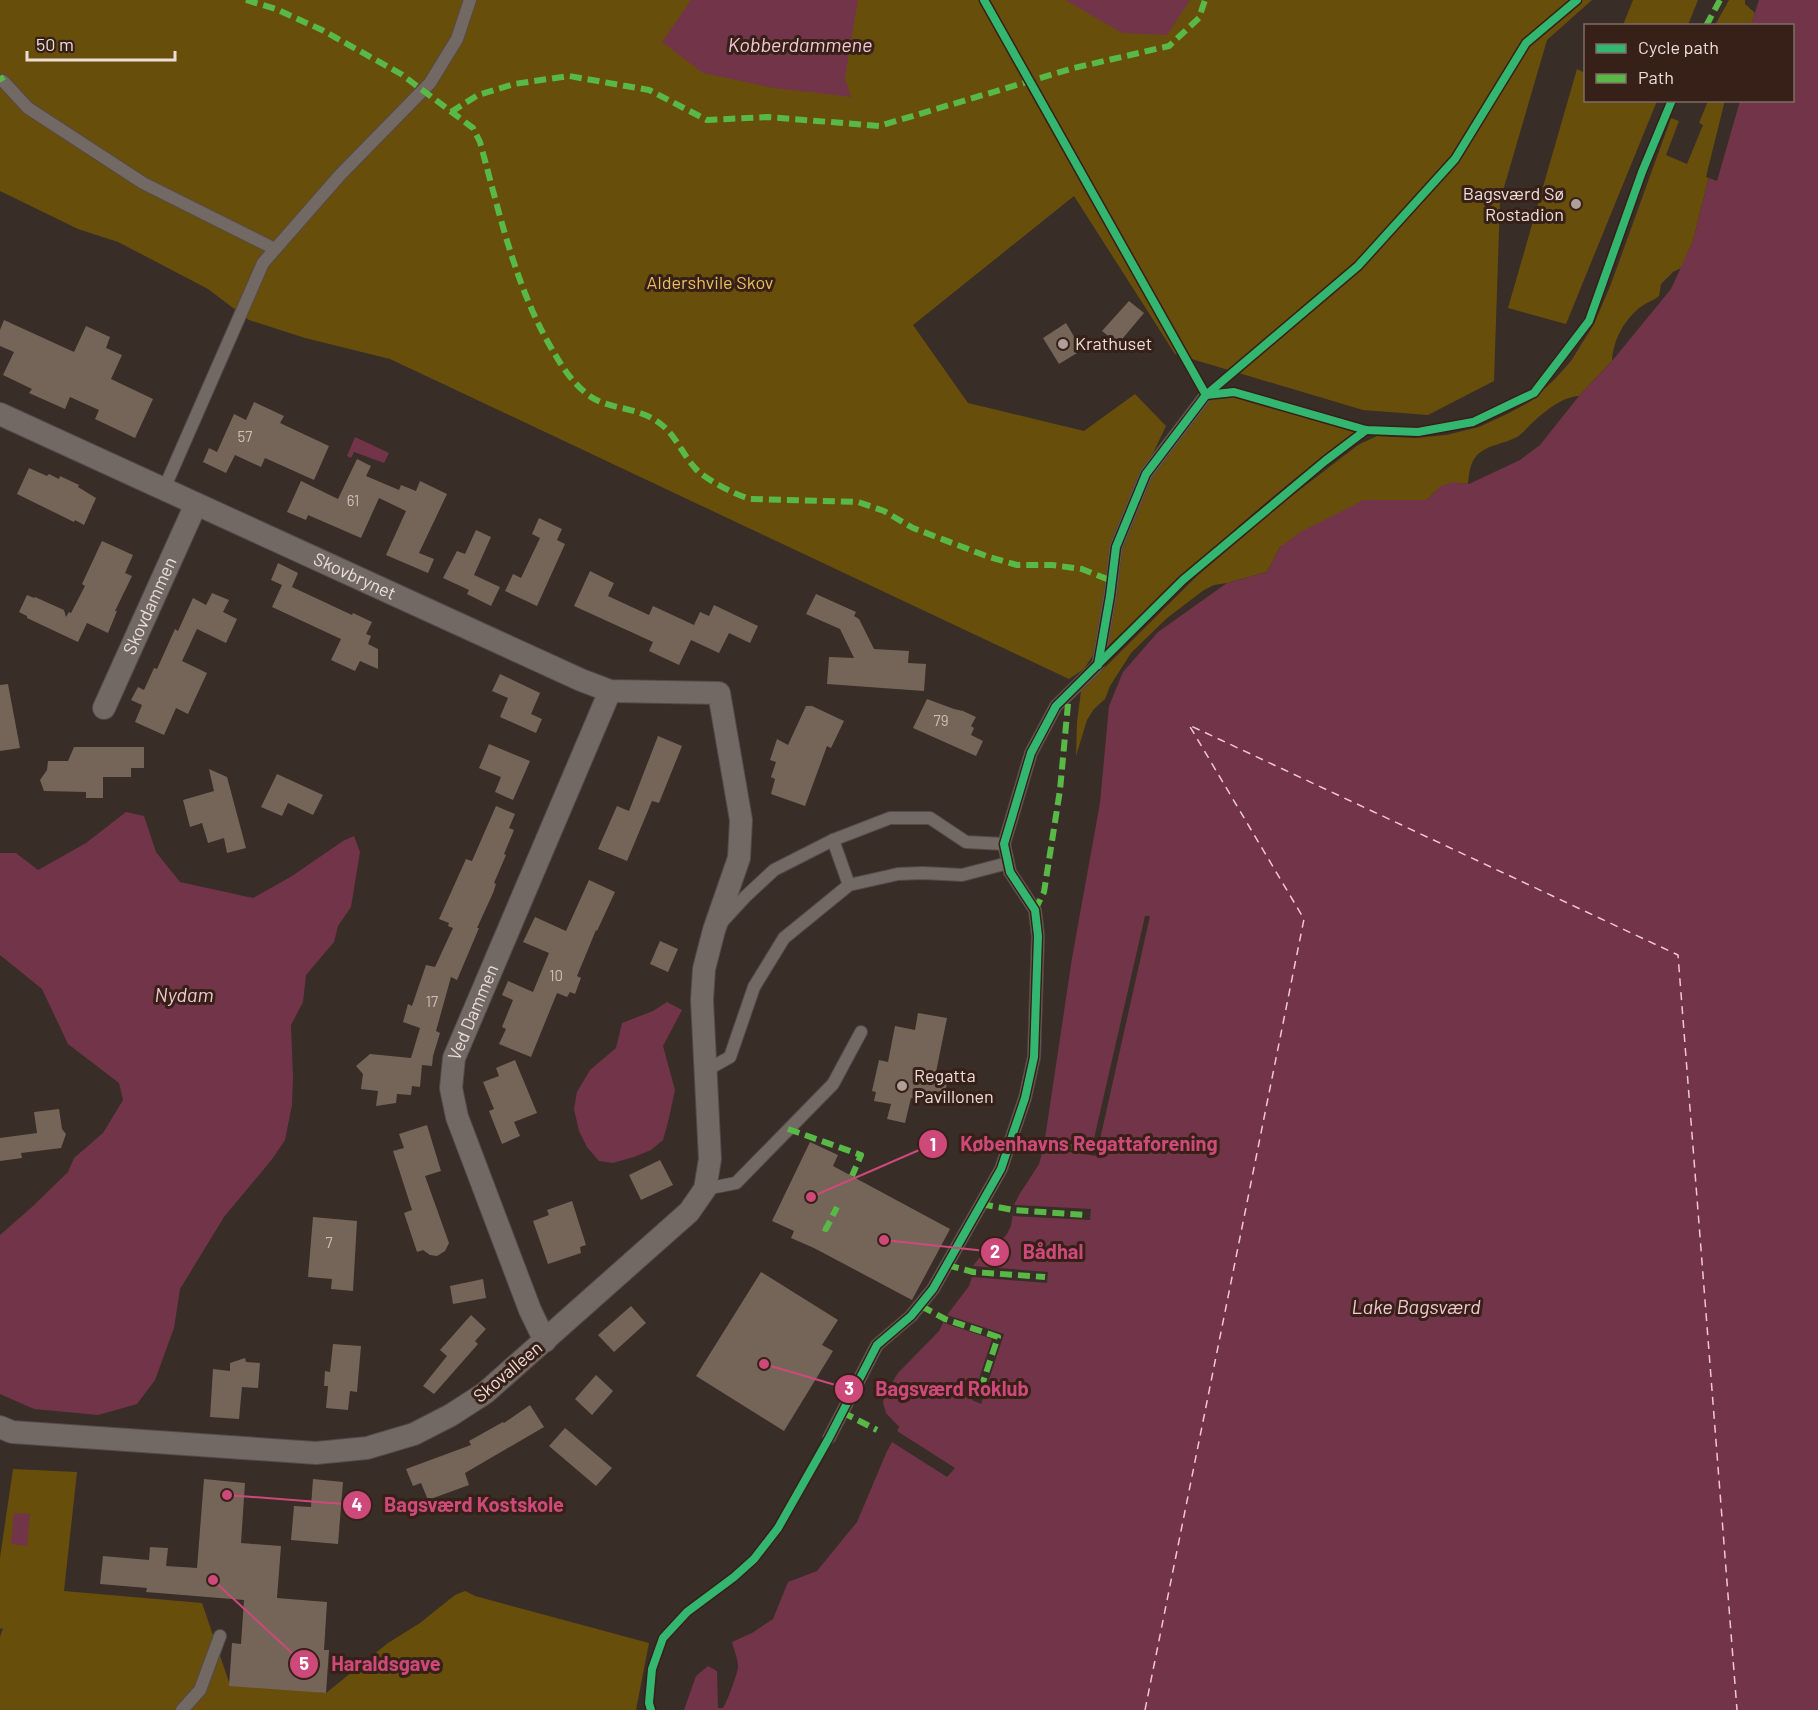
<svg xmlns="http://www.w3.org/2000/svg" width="1818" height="1710" font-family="Barlow,sans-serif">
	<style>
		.green { fill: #684e0b }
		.water { fill: #723448 }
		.pier { fill: #392d28 }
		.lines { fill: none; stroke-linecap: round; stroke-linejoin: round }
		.ferry { stroke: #f2c7d2; stroke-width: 1.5; stroke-dasharray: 8 6; stroke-linecap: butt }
		.building { fill: #746558 }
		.lane-casing { stroke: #554a45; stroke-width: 14 }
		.street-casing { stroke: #554a45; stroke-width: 24 }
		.lane { stroke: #736964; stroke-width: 12 }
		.street { stroke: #736964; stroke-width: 22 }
		.quiet { stroke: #58b947; stroke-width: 6; stroke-dasharray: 12 6; stroke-linecap: butt }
		.cycleway-casing { stroke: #362017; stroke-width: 11 }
		.cycleway { stroke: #33b770; stroke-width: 8 }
		.poi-dot { fill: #ae9f9a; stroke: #362017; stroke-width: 2 }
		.labels { text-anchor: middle; stroke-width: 6; stroke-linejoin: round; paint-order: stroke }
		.number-label { font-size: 15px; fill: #cfbfb7 }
		.poi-label { font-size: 18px; fill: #edddd7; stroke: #362017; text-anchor: start }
		.park-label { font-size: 18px; fill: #ebbf5d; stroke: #362017 }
		.street-label { font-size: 18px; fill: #edddd7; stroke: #362017 }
		.water-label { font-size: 20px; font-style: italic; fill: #f2c7d2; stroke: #362017 }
		.leader { fill: none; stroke: #cd497a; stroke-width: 2 }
		.callout-dot { fill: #cd497a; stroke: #362017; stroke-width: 2 }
		.mark-label { font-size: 18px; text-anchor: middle; font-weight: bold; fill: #fff }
		.callout-label { font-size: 20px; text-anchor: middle; font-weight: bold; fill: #cd497a; stroke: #362017; stroke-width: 6; stroke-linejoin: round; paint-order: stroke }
	</style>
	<rect width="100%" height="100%" fill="#392d28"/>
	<g class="green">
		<path d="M0 0H1592L1547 40 1500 201 1494 381 1428 415 1363 410 1175 354 1074 196 913 325 968 403 1084 431 1135 394 1166 426 1113 537 1103 603 1093 655 1084 669 1069 679 390 359 305 338 249 320 208 289 147 257 118 242 78 229 0 191Z"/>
		<path d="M1633 0H1698L1688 25H1623Z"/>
		<path d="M1729 0H1745V4L1755 13 1751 25H1715Z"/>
		<path d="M1577 69 1585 73 1586 100 1657 101 1566 324 1508 308Z"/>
		<path d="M1708 101H1728L1693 241 1681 268 1673 272 1661 284 1659 296C1654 300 1648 302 1642 306 1625 318 1613 340 1612 361L1579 396C1561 397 1544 412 1531 424 1527 428 1522 434 1517 437 1504 444 1490 444 1478 454 1470 462 1469 473 1468 484 1445 481 1443 484 1427 500H1364L1280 547 1267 572 1227 583 1214 585 1204 590 1167 618 1131 653 1110 686 1105 699 1094 709 1087 720 1076 756 1077 722 1081 691 1198 575 1289 498 1358 445 1377 436 1415 438 1446 435 1479 427 1507 414 1531 401 1555 379 1571 361 1594 324 1611 284 1671 118 1679 121 1666 155 1687 164 1703 125 1699 123Z"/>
		<path d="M1213 396 1236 397 1356 431C1267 497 1185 573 1105 649L1120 547 1152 475Z"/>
		<path d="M13 1469 77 1472 64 1591 202 1603 229 1682 326 1693 388 1643 420 1623 455 1595 465 1591 475 1596 649 1643 636 1710H0V1637L3 1628 0 1629V1558Z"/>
	</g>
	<g class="water">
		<path d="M691 0H858L845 78 851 97 774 88 703 73 662 42Z"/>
		<path d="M1065 0H1190L1167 35 1122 33Z"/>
		<path d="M1759 0H1818V1710H684L696 1676 708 1666 717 1671 718 1708H723C726 1705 739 1670 738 1666 738 1659 734 1650 732 1642L752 1633 773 1619 788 1582 817 1571 857 1522 887 1451 899 1427 886 1413 883 1403 884 1396 898 1373 939 1331 947 1315 969 1286 972 1277 973 1266 979 1258 999 1243 1007 1234 1011 1226 1014 1205 1019 1195 1039 1164 1044 1145 1072 958 1100 803 1109 706 1123 672 1158 632 1227 583 1267 572 1280 547 1302 531 1364 500H1427L1441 486 1453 482 1469 484 1520 460 1540 445 1579 396 1612 361 1671 289 1693 241 1728 101 1792 100V26L1751 25Z"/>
		<path d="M355 437 389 453 384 463 354 452 351 458 347 456Z"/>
		<path d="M126 812 144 816 156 852 180 882 253 898 292 876 343 841 354 836 360 852 351 907 338 926 334 942 306 975 303 1002 291 1025 293 1078 292 1105 285 1140 273 1158 224 1217 180 1289 174 1328 155 1380 137 1404 98 1415 34 1409 0 1394V1235L32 1207 68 1172 74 1158 103 1133 123 1100 119 1083 68 1044 42 989 0 955V853H16L38 870 86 843Z"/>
		<path d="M667 1002 682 1010 663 1046 675 1090 668 1122 663 1140 651 1150 634 1157 613 1163 599 1161 587 1147 579 1131 574 1109 577 1092 590 1070 616 1048 622 1023 653 1011Z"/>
		<path d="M14 1513 30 1514 27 1546 11 1544Z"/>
	</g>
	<g class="pier">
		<path d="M1725 100 1740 101 1717 181 1706 177Z"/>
		<path d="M1145 916H1150L1099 1144 1106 1146 1103 1157 1043 1148 1045 1137 1093 1143Z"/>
		<path d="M1014 1205 1091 1209 1090 1220 1013 1216Z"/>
		<path d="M973 1266 1048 1272 1047 1283 972 1277Z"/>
		<path d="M947 1315 1004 1334 981 1404 972 1400 992 1339 944 1323Z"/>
		<path d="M890 1421 899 1426 897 1431 955 1468 947 1477 892 1442 887 1451 884 1449 895 1427Z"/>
	</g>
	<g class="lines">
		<path class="ferry" d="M1145 1710 1304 919 1189 725 1678 955 1737 1710"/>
	</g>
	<g class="building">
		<path d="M1129 301 1144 313 1118 344 1102 331Z"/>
		<path d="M4 320 74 352 86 326 110 337 106 348 122 355 111 379 153 399 135 438 95 419 99 410 70 397 65 409 29 393 32 389 3 375 14 352 0 346V330Z"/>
		<path d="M1066 323 1082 350 1059 364 1043 338Z"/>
		<path d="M254 402 284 416 280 423 329 446 314 480 265 458 261 467 235 455 226 473 203 462 209 448 217 452 234 414 246 420Z"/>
		<path d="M357 459 371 466 366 476 399 490 401 485 416 491 420 481 447 494 419 553 434 559 428 573 386 555 406 511 379 498 361 538 308 515 306 520 287 512 301 481 338 499Z"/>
		<path d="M29 468 47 476 49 474 59 479 60 476 79 485 78 487 96 498 84 525 75 520 74 522 17 494Z"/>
		<path d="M539 518 562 529 557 540 565 544 537 606 505 591 513 574 521 578 540 538 532 534Z"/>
		<path d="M476 530 491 537 474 575 500 587 491 606 467 594 469 590 443 578 457 551 465 554Z"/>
		<path d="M102 541 133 555 125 573 132 576 115 611H117L108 633 87 623 78 642 27 618V616L19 612 27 595 34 598 35 597 64 610 66 617 69 612 71 613 85 586 82 584Z"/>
		<path d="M278 563 298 573 292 587 352 615 353 613 372 622 366 634 371 636 368 644 378 649V669L360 661 355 671 331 660 341 639 272 607 282 585 271 580Z"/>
		<path d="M590 571 614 583 608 596 649 615 653 606 694 625 700 612 709 616 714 605 758 626 750 643 729 633 719 653 691 640 679 665 649 651 653 642 574 606Z"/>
		<path d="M212 593 229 600 223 612 237 619 226 643 197 629 182 661 207 673 188 714 176 708 164 735 135 722 142 705 131 700 138 687 144 690 154 668 157 669 175 629 178 631 193 598 206 605Z"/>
		<path d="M816 594 856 612 854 616 859 619 874 649 909 651 908 663 926 664 924 691 827 684 829 657 854 658 840 629 806 614Z"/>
		<path d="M500 674 540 693 531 714 542 719 536 733 500 717 508 698 492 691Z"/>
		<path d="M8 684 20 748 0 751V685Z"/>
		<path d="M927 699 954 709 963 711 976 717 971 726 974 728 971 735 983 741 976 756 913 728Z"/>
		<path d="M806 706H812L844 721 831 748 827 746 805 806 771 794 775 779 771 777 776 762 770 760 777 739 788 745Z"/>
		<path d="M658 736 682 746 659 803 652 801 627 861 598 849 617 806 629 811Z"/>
		<path d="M489 744 530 761 513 800 495 792 501 777 479 768Z"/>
		<path d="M74 747H144V768H131V777H103V798H86V792L44 791 40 780 47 770 48 761H68Z"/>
		<path d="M209 769 227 777 246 848 227 853 224 838 208 843 202 823 190 827 183 800 214 791Z"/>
		<path d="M277 774 323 795 313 815 288 803 282 816 261 807Z"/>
		<path d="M496 806 515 814 509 828 514 830 504 854 506 855 494 883 496 884 493 893 477 928H479L457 980 451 977 436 1031 440 1033 433 1056 432 1066 422 1065 420 1087 412 1086 411 1095 397 1094 396 1103 376 1106 378 1091 361 1089 363 1074 356 1066 370 1054 411 1058 420 1028 403 1022 408 1004 412 1006 426 965 435 967 453 928 448 926 449 923 439 919 466 859 472 861Z"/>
		<path d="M589 880 615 892 597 931 596 930 577 976 581 978 575 994 570 992 567 997 557 993 531 1057 499 1044 506 1029 502 1027 513 1000 502 995 508 981 533 992 549 953 523 942 535 917 566 931Z"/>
		<path d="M660 941 678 949 668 972 650 964Z"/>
		<path d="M918 1013 947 1018 936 1072 949 1075 942 1104 911 1098 905 1123 887 1119 891 1104 874 1101 876 1092 872 1091 879 1060 888 1062 895 1026 915 1030Z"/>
		<path d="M515 1060 537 1113 514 1122 520 1136 502 1144 489 1111 494 1109 483 1082 499 1076 496 1068Z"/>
		<path d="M59 1109 62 1129 66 1134 61 1148 21 1153 22 1158 0 1161V1138L37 1133 34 1112Z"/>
		<path d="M427 1125 441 1171 425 1176 449 1243 445 1251 437 1256 430 1255 423 1250 417 1252 404 1213 412 1210 393 1151 404 1148 399 1134Z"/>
		<path d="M810 1142 838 1155 833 1166 950 1229 912 1300 814 1248 791 1238 794 1231 772 1221Z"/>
		<path d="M660 1160 673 1185 641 1200 629 1175Z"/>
		<path d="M572 1201 586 1245 580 1247 581 1253 548 1264 533 1221 549 1215 547 1210Z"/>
		<path d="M313 1217 357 1221 353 1291 331 1289 332 1279 308 1277Z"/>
		<path d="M761 1272 838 1320 822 1345 833 1351 784 1431 696 1376Z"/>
		<path d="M483 1279 486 1298 453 1304 450 1286Z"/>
		<path d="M631 1306 646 1323 614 1352 598 1335Z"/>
		<path d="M471 1315 486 1329 475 1341 478 1344 434 1394 423 1386 447 1356 440 1350Z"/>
		<path d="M333 1344 361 1346 357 1392 350 1391 348 1410 326 1408 328 1386H324L325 1371 330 1372Z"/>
		<path d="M245 1358 246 1362 260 1363 258 1388 242 1387 239 1419 210 1417 213 1369 230 1371V1363Z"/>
		<path d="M596 1375 613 1391 592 1415 575 1399Z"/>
		<path d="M530 1405 544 1427 465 1473 469 1485 428 1500 421 1483 413 1486 406 1469 471 1445 469 1441 503 1422 504 1423Z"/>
		<path d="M565 1428 612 1468 596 1486 549 1446Z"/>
		<path d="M204 1479 245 1483 241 1543 281 1546 277 1598 327 1602 324 1650H329L326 1693 229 1686 232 1643 241 1644 244 1600 146 1592 147 1588 100 1584 103 1556 149 1560 150 1547 168 1548 166 1566 197 1568Z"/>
		<path d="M313 1479 343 1482 338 1544 291 1540 294 1506 311 1507Z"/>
	</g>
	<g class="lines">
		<defs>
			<g id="lane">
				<path d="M3 81 28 108 143 183 275 249"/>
				<path d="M164 489 263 263 340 175 430 83 457 39 470 0"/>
				<path d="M833 840 849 885"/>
				<path d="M723 921 745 897 774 870 833 840 890 818H930L966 842 1004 844"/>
				<path d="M705 1071 730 1057 754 987 784 938 849 885 898 874 923 873 962 875 1008 863"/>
				<path d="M705 1189 736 1183 833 1084 861 1032"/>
				<path d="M829 1438 877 1345 911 1316 933 1289 1001 1169 1025 1098 1034 1057 1038 936 1035 910 1010 872 1004 844 1031 753 1056 706 1098 665 1110 596 1116 547 1146 474 1206 395"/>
				<path d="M182 1710 200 1690 220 1636"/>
			</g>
			<g id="street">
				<path id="s1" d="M0 414 581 680 610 691 719 693 741 820 739 858 714 930 704 969 702 1000 710 1159 705 1189 689 1212 485 1393 451 1415 414 1434 367 1448 316 1453 12 1432 0 1427"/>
				<path id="s2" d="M104 708 196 504"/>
				<path id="s3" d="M545 1341 530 1310 457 1117 451 1088 454 1058 610 691"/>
			</g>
		</defs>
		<use href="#lane" class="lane-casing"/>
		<use href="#street" class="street-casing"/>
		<use href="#lane" class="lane"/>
		<use href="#street" class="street"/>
		<g class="quiet">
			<path d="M246 0 276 9 322 30 401 74 473 128 480 142C499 211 514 282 549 344 561 365 569 379 587 394 608 411 638 405 662 425 676 436 683 455 695 468 704 479 736 495 750 499L858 502 884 511 913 528 989 557 1017 565H1052L1082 569 1112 581"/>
			<path d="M1706 26 1720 0"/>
			<path d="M0 76 3 81"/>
			<path d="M451 112 478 95 514 84 569 76 649 90 707 120 768 117 879 126 1074 68 1169 46 1199 18 1205 0"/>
			<path d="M1035 910 1044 892 1060 790 1069 693"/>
			<path d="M788 1129 861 1155 852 1176"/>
			<path d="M1011 1140 1096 1150"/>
			<path d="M981 1204 1013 1210 1085 1215"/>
			<path d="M823 1228 826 1229 837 1207"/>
			<path d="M947 1265 973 1272 1045 1277"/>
			<path d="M921 1306 945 1319 998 1337 978 1397"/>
			<path d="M842 1412 877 1430"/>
		</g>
		<defs>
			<g id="cycleway">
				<path d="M984 0 1206 395"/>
				<path d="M1206 395 1234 392 1366 430 1418 432 1473 422 1534 393 1589 321 1642 172 1672 100"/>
				<path d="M1098 665 1110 596 1116 547 1146 474 1206 395 1358 266 1455 159 1526 43 1577 0"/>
				<path d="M651 1710 649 1703 652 1669 663 1638 687 1612 734 1577 754 1559 778 1528 829 1438 877 1345 911 1316 933 1289 1001 1169 1025 1098 1034 1057 1038 936 1035 910 1010 872 1004 844 1031 753 1056 706 1183 580 1325 461 1366 430"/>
			</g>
		</defs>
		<use href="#cycleway" class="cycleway-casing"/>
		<use href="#cycleway" class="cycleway"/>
	</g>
	<g class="poi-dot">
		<circle cx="1576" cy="204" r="6"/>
		<circle cx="1063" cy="344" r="6"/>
		<circle cx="902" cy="1086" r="6"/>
	</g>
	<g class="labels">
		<g class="number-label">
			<text x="245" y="442">57</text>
			<text x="353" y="506">61</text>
			<text x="941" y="726">79</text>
			<text x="556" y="981">10</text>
			<text x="432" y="1007">17</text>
			<text x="329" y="1248">7</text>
		</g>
		<g class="poi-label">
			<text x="1564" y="200" text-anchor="end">Bagsværd Sø<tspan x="1564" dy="21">Rostadion</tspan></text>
			<text x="1075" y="350">Krathuset</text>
			<text x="914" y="1082">Regatta<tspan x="914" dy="21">Pavillonen</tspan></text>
		</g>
		<g class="park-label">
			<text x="710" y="289">Aldershvile Skov</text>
		</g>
		<g class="street-label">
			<text dy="6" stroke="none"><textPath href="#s1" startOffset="390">Skovbrynet</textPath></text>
			<text dy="6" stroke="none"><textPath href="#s2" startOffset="112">Skovdammen</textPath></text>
			<text dy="6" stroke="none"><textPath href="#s3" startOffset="350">Ved Dammen</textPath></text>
			<text transform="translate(508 1372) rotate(-40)" y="6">Skovalleen</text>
		</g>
		<g class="water-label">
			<text x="800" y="52">Kobberdammene</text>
			<text x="184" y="1002">Nydam</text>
			<text x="1416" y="1314">Lake Bagsværd</text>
		</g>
	</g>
	<path class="leader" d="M811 1197L933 1144M884 1240L995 1252M764 1364L849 1389M227 1495L357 1505M213 1580L304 1664"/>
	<g class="callout-dot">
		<circle cx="811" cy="1197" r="6"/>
		<circle cx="884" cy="1240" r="6"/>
		<circle cx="764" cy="1364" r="6"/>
		<circle cx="227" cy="1495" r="6"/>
		<circle cx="213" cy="1580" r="6"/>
		<circle cx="933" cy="1144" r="15"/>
		<circle cx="995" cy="1252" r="15"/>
		<circle cx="849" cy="1389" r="15"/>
		<circle cx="357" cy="1505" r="15"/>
		<circle cx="304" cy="1664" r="15"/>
	</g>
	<g class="mark-label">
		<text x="933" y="1151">1</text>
		<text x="995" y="1258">2</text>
		<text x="849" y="1395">3</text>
		<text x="357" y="1511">4</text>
		<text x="304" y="1670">5</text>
	</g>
	<g class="callout-label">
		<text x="1089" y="1151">Københavns Regattaforening</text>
		<text x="1053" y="1259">Bådhal</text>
		<text x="952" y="1396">Bagsværd Roklub</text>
		<text x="474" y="1512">Bagsværd Kostskole</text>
		<text x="386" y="1671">Haraldsgave</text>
	</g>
	<rect x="1584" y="24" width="210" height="78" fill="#362017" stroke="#7f6c64" stroke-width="1.5"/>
	<rect x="1596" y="44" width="30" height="9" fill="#33b770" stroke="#7f6c64" stroke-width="1.5"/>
	<text x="1638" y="54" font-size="18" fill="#edddd7">Cycle path</text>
	<rect x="1596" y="74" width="30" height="9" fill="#58b947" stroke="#7f6c64" stroke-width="1.5"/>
	<text x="1638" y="84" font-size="18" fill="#edddd7">Path</text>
	<path d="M27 51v9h148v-9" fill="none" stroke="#edddd7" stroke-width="3"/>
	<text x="36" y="51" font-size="18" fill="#edddd7" stroke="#362017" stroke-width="4.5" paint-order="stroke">50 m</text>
</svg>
